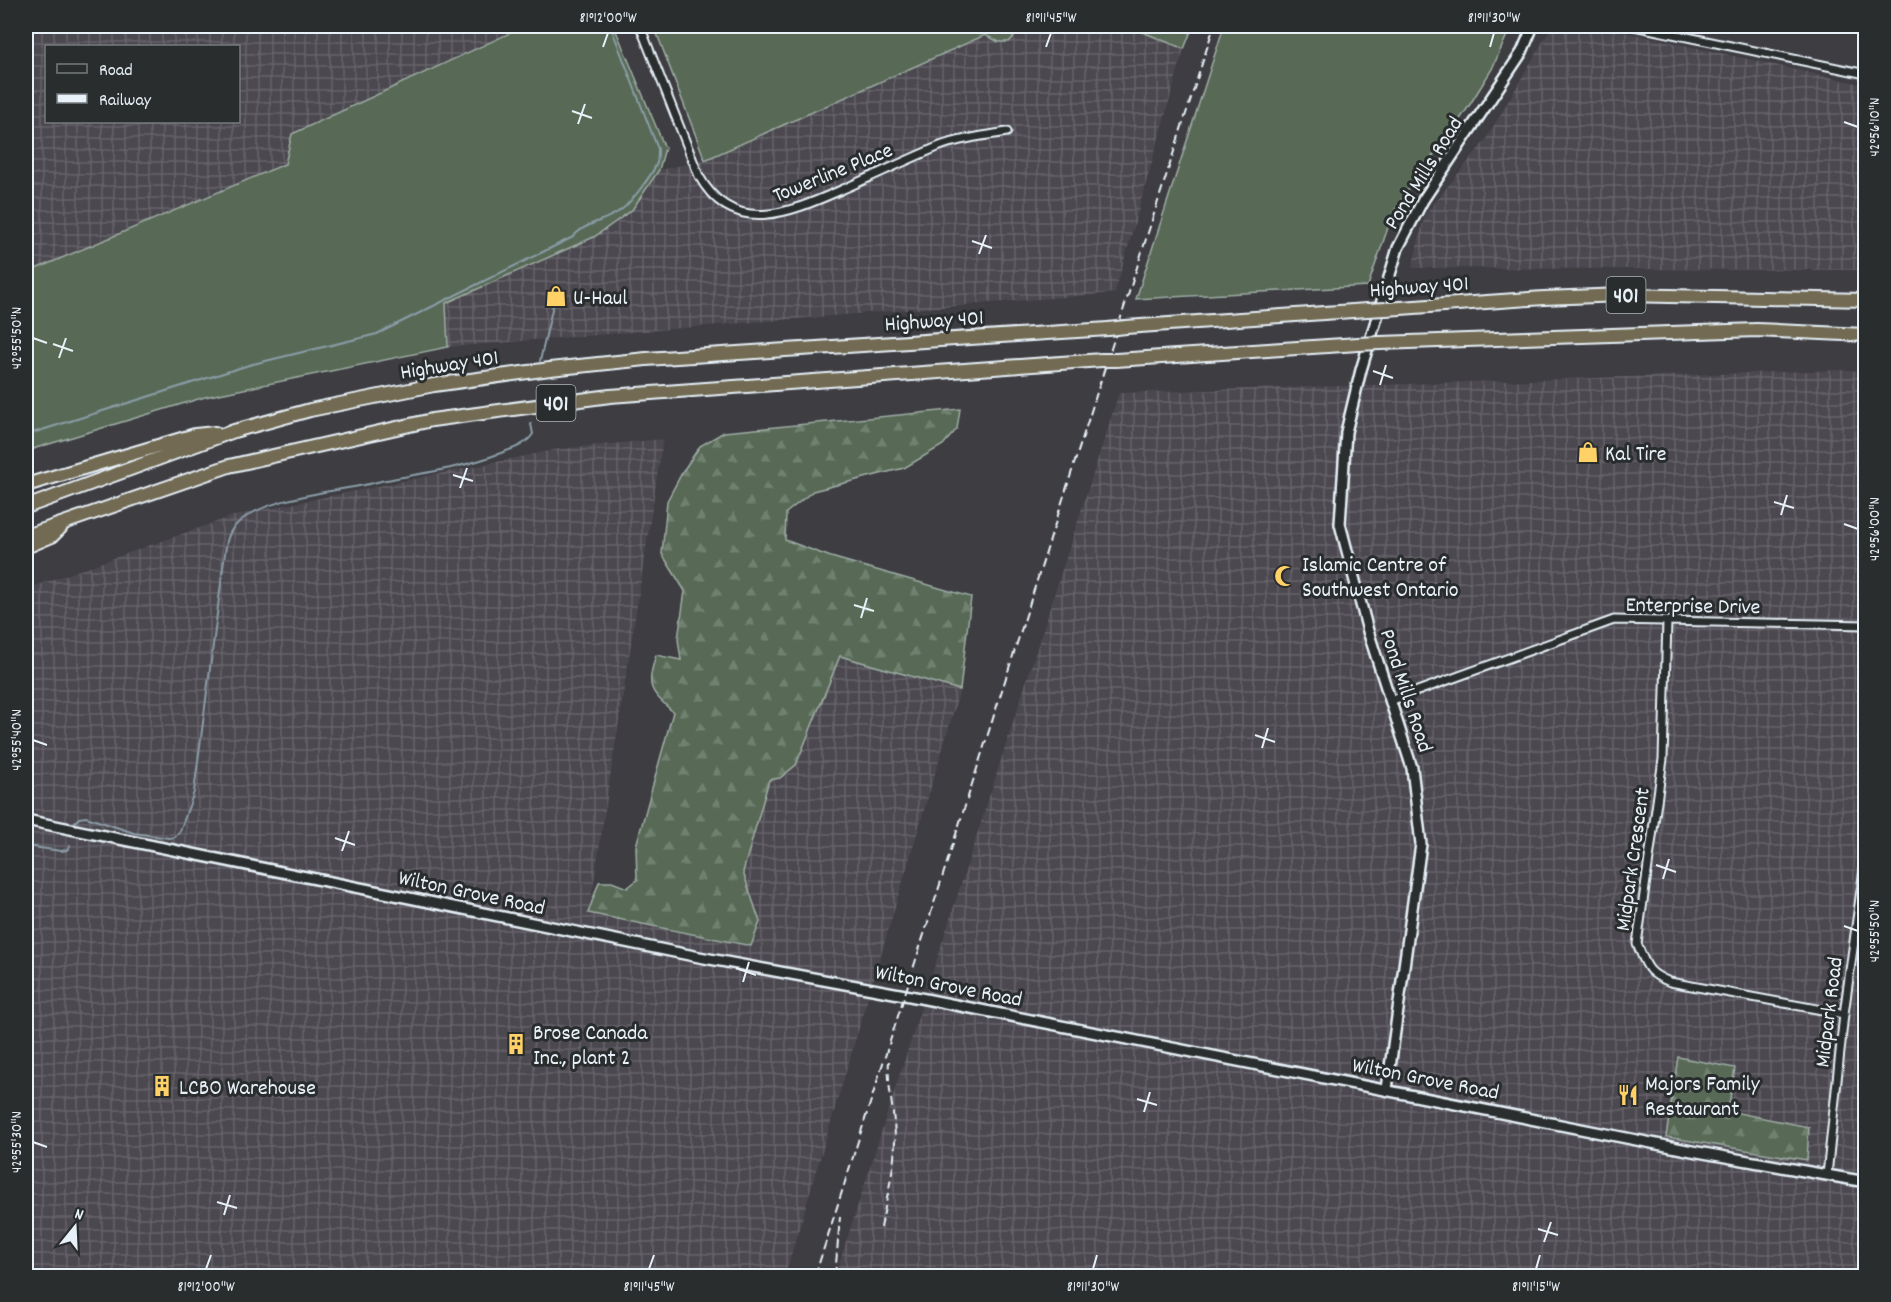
<svg xmlns="http://www.w3.org/2000/svg" width="1891" height="1302" font-family="Dekko,sans-serif">
	<style>
		.industrial { fill: url(#industrial-grid); fill-rule: evenodd }
		.grass { fill: #586b56; stroke: #a0aea7; stroke-width: 1.5 }
		.forest { fill: url(#forest-firs); stroke: #a0aea7; stroke-width: 1.5 }
		.lines { fill: none; stroke-linecap: round; stroke-linejoin: round }
		.stream { stroke: #8b9da8; stroke-width: 2 }
		.street-casing { stroke: #e8f1f8; stroke-width: 11 }
		.secondary-casing { stroke: #e8f1f8; stroke-width: 14 }
		.highway-casing { stroke: #e8f1f8; stroke-width: 16 }
		.street { stroke: #2a2d2e; stroke-width: 7 }
		.secondary { stroke: #2a2d2e; stroke-width: 9 }
		.highway { stroke: #726b52; stroke-width: 12 }
		.rail { stroke: #e8f1f8; stroke-width: 2; stroke-dasharray: 9 4.5; stroke-linecap: butt }
		.highway-bridge-casing { stroke: #e8f1f8; stroke-width: 16; stroke-linecap: butt }
		.highway-bridge { stroke: #726b52; stroke-width: 12 }
		.ticks { fill: none; stroke: #e8f1f8; stroke-width: 2 }
		.labels { text-anchor: middle; stroke-width: 6; stroke-linejoin: round; paint-order: stroke }
		.shield { fill: #2a2d2e; stroke: #afb6bb; stroke-width: 1.5 }
		.shield-label { font-size: 21px; font-weight: bold; fill: #e8f1f8 }
		.street-label { font-size: 22px; fill: #e8f1f8; stroke: #2a2d2e }
		.poi-label { font-size: 22px; fill: #e8f1f8; stroke: #2a2d2e; text-anchor: start }
		.neatline { fill: none; stroke: #e8f1f8; stroke-width: 2 }
		.ticks-label { font-size: 15px; text-anchor: middle; fill: #e8f1f8 }
	</style>
	<defs>
		<pattern id="industrial-grid" width="8" height="8" patternUnits="userSpaceOnUse" patternTransform="scale(1.5)"><rect width="8" height="8" fill="#4c4850"/><path d="M0 4h8M4 0v8" fill="none" stroke="#66636a"/></pattern>
		<pattern id="forest-firs" width="22" height="20" patternUnits="userSpaceOnUse" patternTransform="scale(1.5)"><rect width="22" height="20" fill="#586b56"/><path d="M5 1l3.5 6h-7zM16 11l3.5 6h-7z" fill="#70816f"/></pattern>
	</defs>
	<rect width="100%" height="100%" fill="#3e3d42"/>
	<filter id="ink" filterUnits="userSpaceOnUse"><feTurbulence type="fractalNoise" baseFrequency=".0167" numOctaves="2"/><feDisplacementMap in="SourceGraphic" scale="12" xChannelSelector="R" yChannelSelector="G"/><feConvolveMatrix kernelMatrix="1 2 1 2 8 2 1 2 1" color-interpolation-filters="sRGB"/></filter>
	<g filter="url(#ink)">
		<g class="industrial">
			<path d="M26 26H525L292 134 285 164 26 273ZM46 46H238V122H46Z"/>
			<path d="M1024 26H1128L1184 49 1115 293 448 347 446 303 594 237 632 210 659 170 705 160 985 35 999 42H1008Z"/>
			<path d="M1552 26H1598L1865 85V270L1412 268 1425 214 1485 141Z"/>
			<path d="M1845 370 1865 371V1276H835L1119 393Z"/>
			<path d="M663 439 589 913 760 921 742 872 763 800 769 780 780 778 796 765 840 656 960 690 785 1276H26V589L233 516 559 449Z"/>
		</g>
		<g class="grass">
			<path d="M525 26H614L665 148 659 170 632 210 594 237 446 303 448 347 205 397 36 448 26 453V273L285 164 292 134Z"/>
			<path d="M654 26H1024L1009 42H999L985 35 705 160Z"/>
			<path d="M1128 26H1193L1184 49Z"/>
			<path d="M1224 26H1511L1492 69 1469 106 1450 134 1417 176 1393 213 1368 286 1136 299Z"/>
		</g>
		<g class="forest">
			<path d="M960 409 957 429 943 445 904 468 813 491 786 513 785 540 831 557 971 597 960 690 840 656 796 765 780 778 769 780 743 872 760 922 751 946 588 913 599 882H612L627 888 637 880 636 846 673 712C649 690 646 687 656 655L681 660 678 639 685 591 662 554 667 501 683 471 700 446 724 432Z"/>
			<path d="M1678 1057 1735 1068 1728 1111 1809 1127 1807 1160 1666 1137Z"/>
		</g>
		<g class="lines">
			<g class="stream">
				<path d="M540 361 553 305"/>
				<path d="M26 435 249 365 377 334 573 237C584 223 603 222 618 212 629 206 652 175 657 163 658 159 658 154 658 149L612 30 621 26"/>
				<path d="M74 823 79 818 86 817 134 833 169 838 175 837 180 831 194 792 224 560C226 548 226 535 235 526 258 499 330 492 364 485 372 484 379 481 386 480 424 473 462 468 498 454 511 449 525 446 533 434L531 424"/>
				<path d="M26 846 61 851 67 850 70 846"/>
			</g>
			<defs>
				<g id="street">
					<path d="M640 26 699 176C735 241 797 209 848 187 879 173 909 159 940 146 961 138 985 136 1007 132"/>
					<path d="M1634 26 1866 74"/>
					<path d="M1667 622 1663 759 1637 944C1647 967 1647 973 1670 982L1844 1014"/>
					<path d="M1390 701 1614 620 1866 625"/>
					<path d="M1827 1175 1844 1014 1866 854"/>
				</g>
				<g id="secondary">
					<path d="M26 820 699 957 905 995 1692 1151 1866 1182"/>
					<path d="M1387 1089 1421 844 1412 768 1368 631 1340 524 1346 432 1361 370 1398 248 1423 200 1522 52 1533 26"/>
				</g>
				<g id="highway">
					<path d="M1386 309 1544 298 1622 295 1866 300"/>
					<path d="M1126 327 1367 310"/>
					<path d="M1380 343 1757 330 1866 335"/>
					<path d="M1116 360 1358 344"/>
					<path d="M26 485 195 435 215 433"/>
					<path d="M26 507 234 431 310 410 434 385 550 369 646 359 1108 329"/>
					<path d="M26 536 229 466 432 420 610 396 1102 360"/>
					<path d="M26 547 52 536 61 527"/>
				</g>
			</defs>
			<use href="#street" class="street-casing"/>
			<use href="#secondary" class="secondary-casing"/>
			<use href="#highway" class="highway-casing"/>
			<use href="#street" class="street"/>
			<use href="#secondary" class="secondary"/>
			<use href="#highway" class="highway"/>
			<g class="rail">
				<path d="M881 1228C886 1199 895 1169 895 1140 895 1113 887 1088 889 1061"/>
				<path d="M815 1276 1214 26"/>
				<path d="M835 1276 840 1217"/>
			</g>
			<defs>
				<g id="highway-bridge">
					<path d="M1367 310 1386 309"/>
					<path d="M1108 329 1126 327"/>
					<path d="M1358 344 1380 343"/>
					<path d="M1102 360H1116"/>
				</g>
			</defs>
			<use href="#highway-bridge" class="highway-bridge-casing"/>
			<use href="#highway-bridge" class="highway-bridge"/>
		</g>
	</g>
	<path class="ticks" d="M603 47 608 33M1046 47 1051 33M1490 47 1494 33M572 111 592 118M1844 122 1858 127M578 124 585 104M972 241 992 248M979 254 986 235M33 338 47 343M53 344 73 351M59 358 66 338M1373 371 1393 378M1380 385 1386 365M453 475 473 481M460 488 467 468M1774 502 1794 508M1781 515 1787 495M1844 524 1858 529M854 605 874 611M861 618 867 598M1255 735 1275 742M33 740 47 745M1262 748 1268 728M335 838 355 845M342 851 349 831M1656 865 1676 872M1663 879 1669 859M1844 926 1858 931M736 968 756 975M743 982 749 962M1137 1099 1157 1105M1144 1112 1150 1092M33 1142 47 1147M217 1202 237 1208M224 1215 230 1195M1538 1229 1558 1235M1544 1242 1551 1222M206 1269 211 1255M649 1269 654 1255M1093 1269 1097 1255M1536 1269 1540 1255"/>
	<defs>
		<symbol id="shop-bare" viewBox="-9 -9 18 18"><path d="M-5-2.5h2.3a2.7 3.5 0 0 1 5.4 0H5L5.5 6h-11ZM-1.5-2.5h3a1.5 2.3 0 0 0-3 0Z" fill="#ffd166" stroke="#2a2d2e" stroke-width="2.5" paint-order="stroke"/></symbol>
		<symbol id="mosque-bare" viewBox="-9 -9 18 18"><path d="M3.5-4.9A6 6 0 1 0 3.5 4.9A5 5 0 1 1 3.5-4.9Z" fill="#ffd166" stroke="#2a2d2e" stroke-width="2.5" paint-order="stroke"/></symbol>
		<symbol id="building-bare" viewBox="-9 -9 18 18"><path d="M-4-6H4V6H1V3H-1V6H-4ZM-2.5-4.3h1.7v1.8h-1.7ZM.8-4.3h1.7v1.8H.8ZM-2.5-1h1.7V.8h-1.7ZM.8-1h1.7V.8H.8Z" fill="#ffd166" stroke="#2a2d2e" stroke-width="2.5" paint-order="stroke"/></symbol>
		<symbol id="restaurant-bare" viewBox="-9 -9 18 18"><path d="M-5-6h1v4h1v-4h1v4h1v-4h1v5L-1.5 .5V6h-2V.5L-5-1ZM5-6V6H3V1.5H1.5Q1.5-4 5-6Z" fill="#ffd166" stroke="#2a2d2e" stroke-width="2.5" paint-order="stroke"/></symbol>
	</defs>
	<g fill-rule="evenodd">
		<use href="#shop-bare" x="541" y="281" width="30" height="30"/>
		<use href="#shop-bare" x="1573" y="437" width="30" height="30"/>
		<use href="#mosque-bare" x="1270" y="561" width="30" height="30"/>
		<use href="#building-bare" x="501" y="1029" width="30" height="30"/>
		<use href="#building-bare" x="147" y="1071" width="30" height="30"/>
		<use href="#restaurant-bare" x="1613" y="1080" width="30" height="30"/>
	</g>
	<g class="labels">
		<g class="shield">
			<rect x="1606.5" y="277" width="39" height="36" rx="4.5"/>
			<rect x="536.5" y="385" width="39" height="36" rx="4.5"/>
		</g>
		<g class="shield-label">
			<text x="1626" y="302">401</text>
			<text x="556" y="410">401</text>
		</g>
		<g class="street-label">
			<text transform="translate(832 171) rotate(-22)" y="8">Towerline Place</text>
			<text transform="translate(1422 172) rotate(-58)" y="8">Pond Mills Road</text>
			<text transform="translate(1419 285) rotate(-4)" y="8">Highway 401</text>
			<text transform="translate(934 319) rotate(-4)" y="8">Highway 401</text>
			<text transform="translate(449 363) rotate(-9)" y="8">Highway 401</text>
			<text transform="translate(1693 604) rotate(1)" y="8">Enterprise Drive</text>
			<text transform="translate(1408 690) rotate(72)" y="8">Pond Mills Road</text>
			<text transform="translate(1631 859) rotate(-82)" y="8">Midpark Crescent</text>
			<text transform="translate(472 891) rotate(12)" y="8">Wilton Grove Road</text>
			<text transform="translate(949 984) rotate(11)" y="8">Wilton Grove Road</text>
			<text transform="translate(1827 1012) rotate(-83)" y="8">Midpark Road</text>
			<text transform="translate(1426 1077) rotate(11)" y="8">Wilton Grove Road</text>
		</g>
		<g class="poi-label">
			<text x="573" y="304">U-Haul</text>
			<text x="1605" y="460">Kal Tire</text>
			<text x="1302" y="571">Islamic Centre of<tspan x="1302" dy="25">Southwest Ontario</tspan></text>
			<text x="533" y="1039">Brose Canada<tspan x="533" dy="25">Inc., plant 2</tspan></text>
			<text x="1645" y="1090">Majors Family<tspan x="1645" dy="25">Restaurant</tspan></text>
			<text x="179" y="1094">LCBO Warehouse</text>
		</g>
	</g>
	<rect width="1891" height="1302" fill="none" stroke="#2a2d2e" stroke-width="66"/>
	<rect x="45" y="45" width="195" height="78" fill="#2a2d2e" stroke="#767b7f" stroke-width="1.5"/>
	<rect x="57" y="64" width="30" height="9" fill="#2a2d2e" stroke="#767b7f" stroke-width="1.5"/>
	<text x="99" y="75" font-size="18" fill="#e8f1f8">Road</text>
	<rect x="57" y="94" width="30" height="9" fill="#e8f1f8" stroke="#767b7f" stroke-width="1.5"/>
	<text x="99" y="105" font-size="18" fill="#e8f1f8">Railway</text>
	<g transform="translate(75 1227) rotate(18)" stroke="#2a2d2e" stroke-width="4.5" paint-order="stroke">
	<path d="M0-4.5L10 22L0 15L-10 22Z" fill="#e8f1f8"/>
	<text y="-9" font-size="16" font-weight="bold" text-anchor="middle" fill="#e8f1f8">N</text>
	</g>
	<rect x="33" y="33" width="1825" height="1236" class="neatline"/>
	<g class="ticks-label">
		<text x="608" y="22">81°12'00"W</text>
		<text x="1051" y="22">81°11'45"W</text>
		<text x="1494" y="22">81°11'30"W</text>
		<text transform="translate(1874 127) rotate(-90)" y="5">42°56'10"N</text>
		<text transform="translate(16 338) rotate(-90)" y="5">42°55'50"N</text>
		<text transform="translate(1874 529) rotate(-90)" y="5">42°56'00"N</text>
		<text transform="translate(16 740) rotate(-90)" y="5">42°55'40"N</text>
		<text transform="translate(1874 931) rotate(-90)" y="5">42°55'50"N</text>
		<text transform="translate(16 1142) rotate(-90)" y="5">42°55'30"N</text>
		<text x="206" y="1291">81°12'00"W</text>
		<text x="649" y="1291">81°11'45"W</text>
		<text x="1093" y="1291">81°11'30"W</text>
		<text x="1536" y="1291">81°11'15"W</text>
	</g>
</svg>
